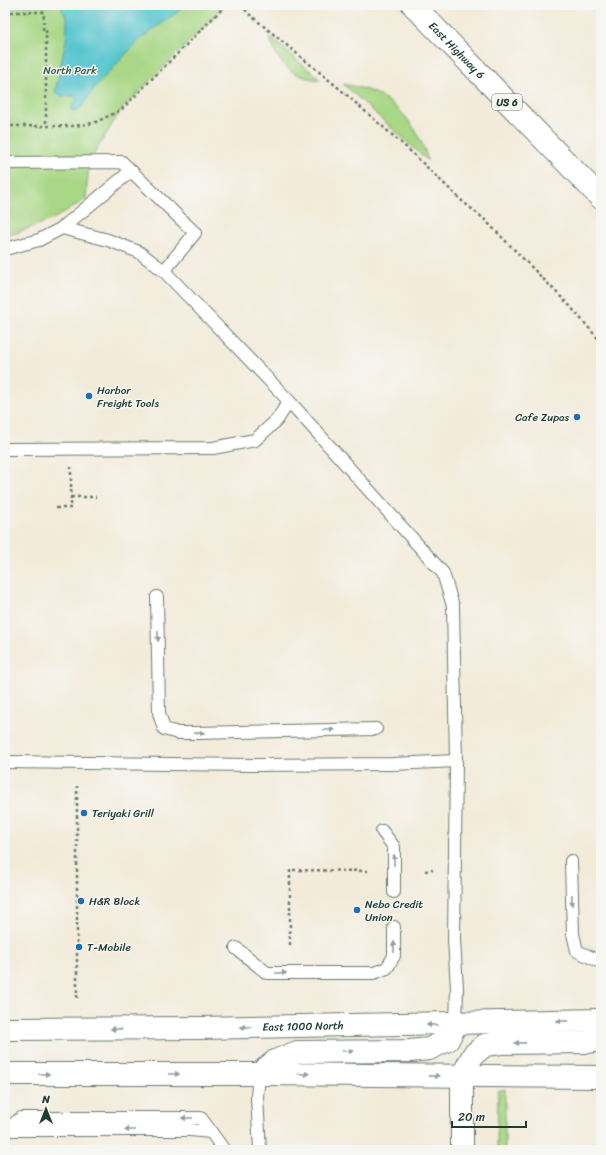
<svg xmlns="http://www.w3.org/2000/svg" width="606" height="1155" font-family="Sriracha,sans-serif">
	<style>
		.green { fill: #a8d785; stroke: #648a5c }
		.water { fill: #59c6cf; stroke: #3c8282 }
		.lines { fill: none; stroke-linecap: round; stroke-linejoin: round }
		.service-casing { stroke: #697a6e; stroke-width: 14 }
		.minor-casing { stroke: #697a6e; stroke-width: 24 }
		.secondary-casing { stroke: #697a6e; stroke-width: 24 }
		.trunk-casing { stroke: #697a6e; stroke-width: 24 }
		.path { stroke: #697a6e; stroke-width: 2.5; stroke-dasharray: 3 3; stroke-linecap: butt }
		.service { stroke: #fff; stroke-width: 12 }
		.minor { stroke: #fff; stroke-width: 22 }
		.secondary { stroke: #fff; stroke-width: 22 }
		.trunk { stroke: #fff; stroke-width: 22 }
		.oneway { fill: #8f9e9a }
		.poi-dot { fill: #1f6fb2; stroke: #f6f6f2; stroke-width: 1.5 }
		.labels { text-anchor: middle; stroke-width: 3; stroke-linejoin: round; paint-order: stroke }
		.shield { fill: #f6f6f2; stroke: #60746d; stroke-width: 1 }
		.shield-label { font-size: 10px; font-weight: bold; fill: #1f3d34 }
		.street-label { font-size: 11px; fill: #1f3d34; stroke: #f6f6f2 }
		.park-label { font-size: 11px; fill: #3a5c44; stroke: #f6f6f2 }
		.poi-label { font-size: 11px; fill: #1f3d34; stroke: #f6f6f2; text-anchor: start }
	</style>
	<rect width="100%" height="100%" fill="#f6f6f2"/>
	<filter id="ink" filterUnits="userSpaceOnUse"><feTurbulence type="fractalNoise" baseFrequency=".025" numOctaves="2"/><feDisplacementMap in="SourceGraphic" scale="8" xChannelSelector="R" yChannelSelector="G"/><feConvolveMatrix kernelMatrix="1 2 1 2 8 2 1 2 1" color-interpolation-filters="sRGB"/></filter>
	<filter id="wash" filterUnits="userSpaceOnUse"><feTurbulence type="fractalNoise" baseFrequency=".012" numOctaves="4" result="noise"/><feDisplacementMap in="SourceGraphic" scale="16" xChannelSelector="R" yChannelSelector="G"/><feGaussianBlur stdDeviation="0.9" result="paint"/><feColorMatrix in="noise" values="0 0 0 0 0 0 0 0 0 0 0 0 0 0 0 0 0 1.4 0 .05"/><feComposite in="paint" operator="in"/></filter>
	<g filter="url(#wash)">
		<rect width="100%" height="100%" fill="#f3ebda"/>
		<g class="green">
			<path d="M5 5H226L121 110 89 162 86 199 53 219 8 236H5Z"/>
			<path d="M270 37 321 80C293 78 276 64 270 37Z"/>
			<path d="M343 84C350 85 357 87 364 89 398 100 419 128 428 161Z"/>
			<path d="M505 1089V1150H497L498 1091Z"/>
		</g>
		<path class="water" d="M60 5H184L180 10 138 41 95 87 81 108 75 111 71 110 72 105 77 100 74 96H62L55 92 66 40 67 19Z"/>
	</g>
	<g filter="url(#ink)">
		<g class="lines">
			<defs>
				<g id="service">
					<path d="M5 163 122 162 195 233 164 271"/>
					<path d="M62 228 131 171"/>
					<path d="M5 249 39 240 62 228 108 240 139 252 164 271 289 401 277 420 255 440 213 448 5 449"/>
					<path d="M289 401 443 573 453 606 456 761 454 940 457 988 456 1024"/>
					<path d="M157 597 159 713 164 729 178 733H197L376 729"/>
					<path d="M5 762 252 765 393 764 456 761"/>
					<path d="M382 831 394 847V892"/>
					<path d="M571 861 573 934 577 951 601 962"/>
					<path d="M236 948 267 973H374L387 968 394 956V927"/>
					<path d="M259 1074 257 1097 260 1150"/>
					<path d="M6 1130H190L211 1132"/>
					<path d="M5 1134 6 1130 21 1118H201L224 1150"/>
				</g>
				<path id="minor" d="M462 1150V1076"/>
				<g id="secondary">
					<path id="s1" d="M5 1029 200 1028 601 1020"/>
					<path d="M5 1074H259L601 1077"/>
					<path d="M259 1074 275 1061 297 1052 410 1051 429 1049 448 1040 456 1024"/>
					<path d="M462 1076 473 1055 485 1045 501 1043 587 1042 601 1040"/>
				</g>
				<g id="trunk">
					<path id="s2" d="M413 5 601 198"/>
				</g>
			</defs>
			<use href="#service" class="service-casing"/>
			<use href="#minor" class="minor-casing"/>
			<use href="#secondary" class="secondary-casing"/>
			<use href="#trunk" class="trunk-casing"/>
			<g class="path">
				<path d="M241 5 249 14 341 90 407 148 462 201 483 218 569 305 601 342"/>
				<path d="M5 12H44L43 31H46V126"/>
				<path d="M5 126H74L94 123 121 110 226 5"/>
				<path d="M71 497H96"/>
				<path d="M56 508H71V467"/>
				<path d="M425 871 433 870"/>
				<path d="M290 945V870L371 871"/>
				<path d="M77 998V786"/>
			</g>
			<use href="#service" class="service"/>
			<use href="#minor" class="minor"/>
			<use href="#secondary" class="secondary"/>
			<use href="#trunk" class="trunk"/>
		</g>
		<defs><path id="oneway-solid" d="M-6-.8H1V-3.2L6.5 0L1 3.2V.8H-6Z"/></defs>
		<g class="oneway">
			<use href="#oneway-solid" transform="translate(158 636) rotate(89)"/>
			<use href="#oneway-solid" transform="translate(329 730) rotate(1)"/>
			<use href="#oneway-solid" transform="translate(199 733) rotate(-1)"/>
			<use href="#oneway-solid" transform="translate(394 860) rotate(-90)"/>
			<use href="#oneway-solid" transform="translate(572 900) rotate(89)"/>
			<use href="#oneway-solid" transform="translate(394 947) rotate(-89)"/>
			<use href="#oneway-solid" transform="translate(281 973)"/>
			<use href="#oneway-solid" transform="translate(562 1021) rotate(179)"/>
			<use href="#oneway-solid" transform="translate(432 1025) rotate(179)"/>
			<use href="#oneway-solid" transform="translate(246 1027) rotate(178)"/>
			<use href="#oneway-solid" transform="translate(116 1029) rotate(179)"/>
			<use href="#oneway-solid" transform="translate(520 1043) rotate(179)"/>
			<use href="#oneway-solid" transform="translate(348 1051)"/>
			<use href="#oneway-solid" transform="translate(44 1074)"/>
			<use href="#oneway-solid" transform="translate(174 1074)"/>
			<use href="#oneway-solid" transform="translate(304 1074) rotate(1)"/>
			<use href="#oneway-solid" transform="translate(434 1076) rotate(1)"/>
			<use href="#oneway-solid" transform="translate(187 1118) rotate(180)"/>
			<use href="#oneway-solid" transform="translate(130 1130) rotate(180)"/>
		</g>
	</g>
	<g class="poi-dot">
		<circle cx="89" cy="396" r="4"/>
		<circle cx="577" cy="417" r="4"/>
		<circle cx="84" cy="813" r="4"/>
		<circle cx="81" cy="901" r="4"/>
		<circle cx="357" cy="910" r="4"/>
		<circle cx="79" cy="947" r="4"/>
	</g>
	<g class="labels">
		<rect class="shield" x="492" y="94" width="30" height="16" rx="3"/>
		<g class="shield-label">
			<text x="507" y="106">US 6</text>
		</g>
		<g class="street-label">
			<text dy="4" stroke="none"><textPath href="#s2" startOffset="63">East Highway 6</textPath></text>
			<text dy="4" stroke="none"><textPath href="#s1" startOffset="298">East 1000 North</textPath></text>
		</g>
		<g class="park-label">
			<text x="70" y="74">North Park</text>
		</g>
		<g class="poi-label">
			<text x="97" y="394">Harbor<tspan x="97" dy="13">Freight Tools</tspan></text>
			<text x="569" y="421" text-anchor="end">Cafe Zupas</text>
			<text x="92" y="817">Teriyaki Grill</text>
			<text x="89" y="905">H&amp;R Block</text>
			<text x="365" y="908">Nebo Credit<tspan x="365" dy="13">Union</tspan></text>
			<text x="87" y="951">T-Mobile</text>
		</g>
	</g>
	<rect width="606" height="1155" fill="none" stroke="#f6f6f2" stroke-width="20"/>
	<g transform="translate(46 1109)" stroke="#f6f6f2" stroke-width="3" paint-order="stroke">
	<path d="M0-3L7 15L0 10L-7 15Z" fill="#1f3d34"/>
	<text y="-6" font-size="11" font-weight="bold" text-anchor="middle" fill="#1f3d34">N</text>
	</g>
	<path d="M452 1121v6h74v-6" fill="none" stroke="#1f3d34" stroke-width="2"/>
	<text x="458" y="1121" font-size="12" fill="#1f3d34" stroke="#f6f6f2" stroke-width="3" paint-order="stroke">20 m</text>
</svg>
